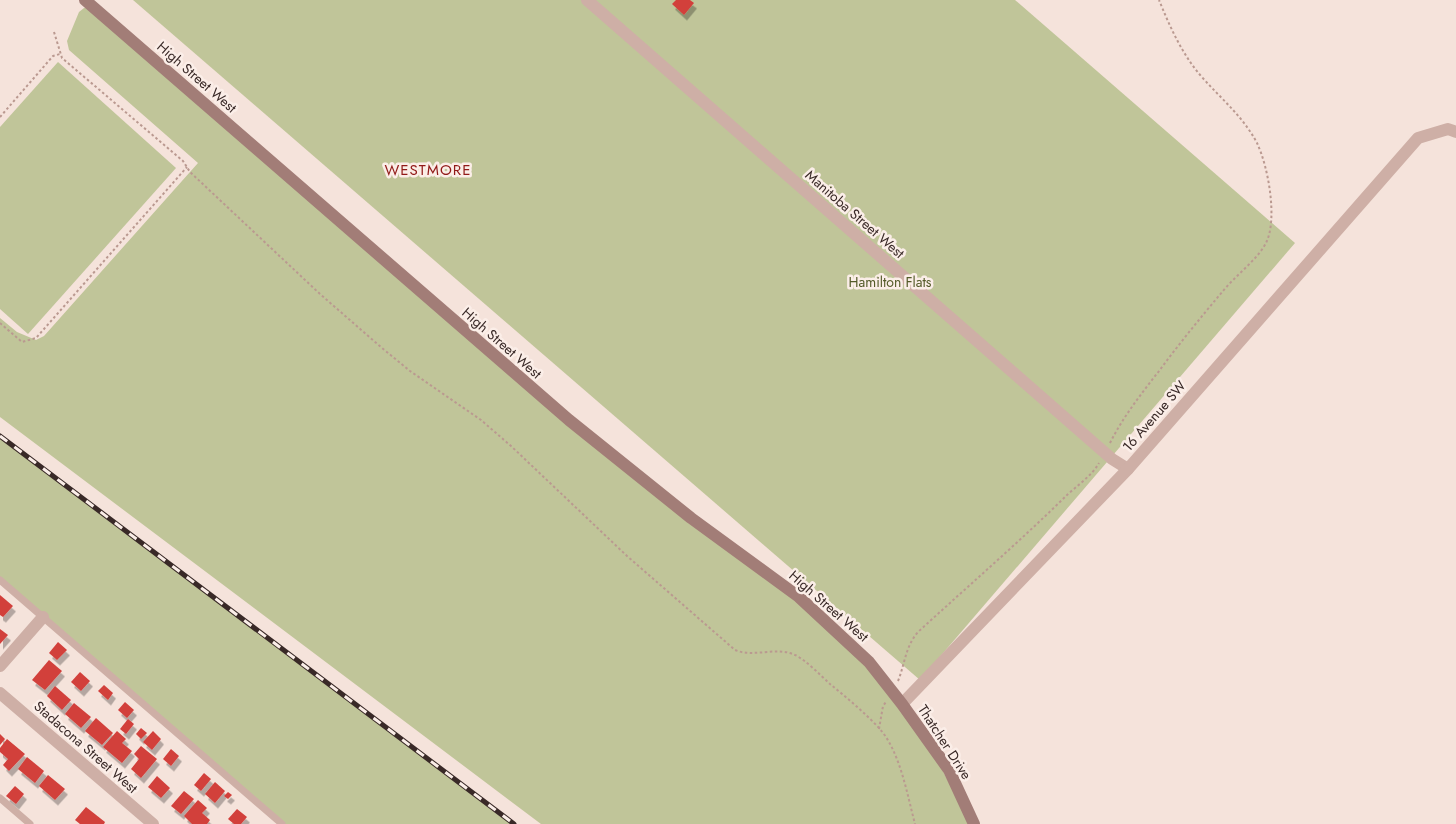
<svg xmlns="http://www.w3.org/2000/svg" width="1456" height="824" font-family="Jost,sans-serif">
	<style>
		.green { fill: #c0c599 }
		.building { fill: #d23f3b; filter: url(#shadow) }
		.lines { fill: none; stroke-linecap: round; stroke-linejoin: round }
		.path { stroke: #ba9990; stroke-width: 2; stroke-dasharray: 2.5 2.5; stroke-linecap: butt }
		.service { stroke: #ceafa6; stroke-width: 7 }
		.minor { stroke: #ceafa6; stroke-width: 12 }
		.secondary { stroke: #a27d77; stroke-width: 12 }
		.rail-casing { stroke: #392927; stroke-width: 5 }
		.rail { stroke: #fbeee8; stroke-width: 3; stroke-dasharray: 9; stroke-linecap: butt }
		.labels { text-anchor: middle; stroke-width: 5; stroke-linejoin: round; paint-order: stroke }
		.street-label { font-size: 14px; fill: #392927; stroke: #fbeee8 }
		.park-label { font-size: 14px; fill: #535a28; stroke: #fbeee8 }
		.neighbourhood-label { font-size: 15px; letter-spacing: 1px; fill: #911a18; stroke: #fbeee8 }
	</style>
	<defs>
		<filter id="shadow"><feDropShadow dx="3" dy="5.5" stdDeviation="0" flood-color="#0004"/></filter>
	</defs>
	<rect width="100%" height="100%" fill="#f5e3db"/>
	<g class="green">
		<path d="M133 0H1015L1295 243 920 680Z"/>
		<path d="M90 7 563 418 790 594 868 663 927 741 971 824H541L0 417V318L17 332 36 340 44 336 198 163 69 50 67 41 79 12 84 8Z"/>
		<path d="M58 62 176 168 28 334 0 309V127Z"/>
		<path d="M0 438 511 824H282L0 580Z"/>
	</g>
	<g class="building">
		<path d="M676 0H690L694 3 684 15 672 4Z"/>
		<path d="M0 595 13 606 3 617 0 615Z"/>
		<path d="M0 629 8 635 0 644Z"/>
		<path d="M58 642 67 650 57 660 49 653Z"/>
		<path d="M49 660 62 671 45 690 32 680Z"/>
		<path d="M80 672 90 681 81 691 71 682Z"/>
		<path d="M104 685 113 693 108 700 98 691Z"/>
		<path d="M55 686 71 700 62 710 47 696Z"/>
		<path d="M125 702 134 710 127 718 118 710Z"/>
		<path d="M74 703 91 717 81 728 65 714Z"/>
		<path d="M96 718 113 733 102 745 85 731Z"/>
		<path d="M128 719 134 724 126 734 120 729Z"/>
		<path d="M141 728 147 733 141 739 136 734Z"/>
		<path d="M117 731 126 739 122 743 132 751 122 763 103 747Z"/>
		<path d="M153 731 161 739 152 750 143 742Z"/>
		<path d="M0 734 5 739 0 745Z"/>
		<path d="M7 739 25 754 9 771 3 765 8 759 0 752V748Z"/>
		<path d="M141 746 157 759 141 778 131 769 139 759 134 754Z"/>
		<path d="M171 749 179 756 171 766 163 759Z"/>
		<path d="M27 757 44 771 35 783 18 769Z"/>
		<path d="M204 773 211 779 201 791 194 785Z"/>
		<path d="M48 775 65 789 55 800 39 786Z"/>
		<path d="M157 776 170 788 161 798 148 787Z"/>
		<path d="M215 782 225 791 215 803 205 794Z"/>
		<path d="M15 786 24 794 16 804 6 796Z"/>
		<path d="M184 791 194 799 181 814 171 806Z"/>
		<path d="M228 792 232 795 228 799 224 796Z"/>
		<path d="M198 800 207 808 202 813 210 820 207 824H192L184 816Z"/>
		<path d="M86 807 105 822 104 824H80L75 820Z"/>
		<path d="M237 809 247 817 241 824H234L228 819Z"/>
	</g>
	<g class="lines">
		<g class="path">
			<path d="M54 32 62 58 183 161 190 172 320 294 382 348 410 371 481 420 511 446 627 556 735 650C754 658 777 646 795 655 806 660 820 675 830 684 846 697 865 713 879 728 900 751 907 794 915 824"/>
			<path d="M0 117 53 56 60 54"/>
			<path d="M0 323 22 342 36 338 187 167"/>
			<path d="M1110 443C1123 417 1141 394 1159 371 1179 344 1201 317 1223 291 1235 276 1257 260 1266 243 1278 219 1268 166 1257 143 1242 115 1221 99 1201 76 1182 54 1170 27 1159 0"/>
			<path d="M898 681C905 664 905 647 918 632 967 587 1017 544 1065 497 1075 487 1092 476 1099 463"/>
			<path d="M879 729 883 706 886 702"/>
		</g>
		<g class="service">
			<path d="M0 580 282 824"/>
			<path d="M0 798 30 824"/>
		</g>
		<g class="minor">
			<path d="M587 0 1112 459 1128 469"/>
			<path d="M0 666 43 617"/>
			<path d="M0 693 153 824"/>
			<path d="M902 704 1128 469 1418 138 1448 129 1456 132"/>
		</g>
		<path class="secondary" d="M85 0 569 420 691 518 799 597 869 662 902 704 949 770 974 824"/>
		<defs>
			<path id="rail" d="M0 436 514 824"/>
		</defs>
		<use href="#rail" class="rail-casing"/>
		<use href="#rail" class="rail"/>
	</g>
	<g class="labels">
		<g class="street-label">
			<text transform="translate(197 77) rotate(41)" y="5">High Street West</text>
			<text transform="translate(855 214) rotate(41)" y="5">Manitoba Street West</text>
			<text transform="translate(502 343) rotate(41)" y="5">High Street West</text>
			<text transform="translate(1154 416) rotate(-49)" y="5">16 Avenue SW</text>
			<text transform="translate(829 606) rotate(41)" y="5">High Street West</text>
			<text transform="translate(945 742) rotate(57)" y="5">Thatcher Drive</text>
			<text transform="translate(86 747) rotate(41)" y="5">Stadacona Street West</text>
		</g>
		<g class="park-label">
			<text x="890" y="287">Hamilton Flats</text>
		</g>
		<g class="neighbourhood-label">
			<text x="428" y="175">WESTMORE</text>
		</g>
	</g>
</svg>
